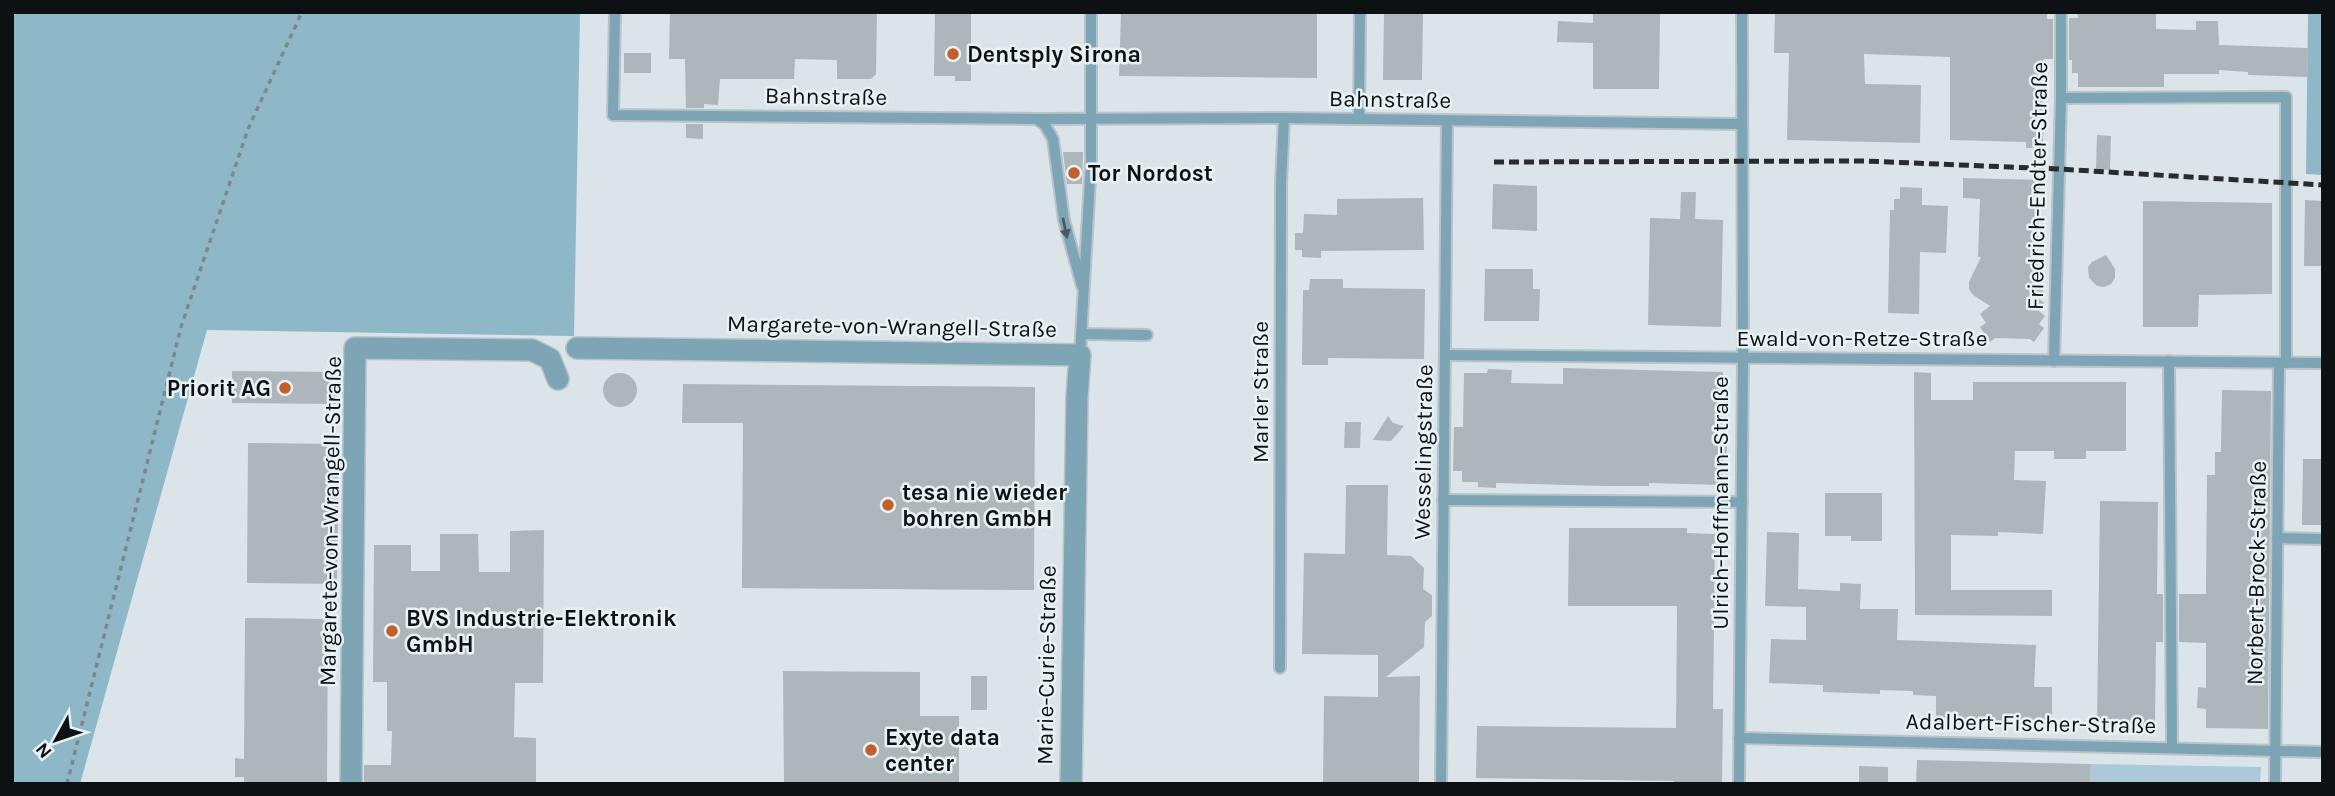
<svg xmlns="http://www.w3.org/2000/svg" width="2335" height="796" font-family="Karla,sans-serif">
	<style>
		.green { fill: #abc9d6 }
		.forest { fill: #8eb7c8 }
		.building { fill: #adb6ba }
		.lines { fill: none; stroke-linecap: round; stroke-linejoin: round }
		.lane-casing { stroke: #bac3c7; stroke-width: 14 }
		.street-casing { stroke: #bac3c7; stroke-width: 24 }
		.path { stroke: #80878a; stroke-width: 3.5; stroke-dasharray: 5 5; stroke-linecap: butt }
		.lane { stroke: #7da5b6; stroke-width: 10 }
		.street { stroke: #7da5b6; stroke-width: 21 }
		.rail { stroke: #292c2f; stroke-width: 5; stroke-dasharray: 10 5; stroke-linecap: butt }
		.oneway { fill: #465b64 }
		.poi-dot { fill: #c35f2a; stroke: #e8f2f6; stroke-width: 2.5 }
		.labels { text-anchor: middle; stroke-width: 5; stroke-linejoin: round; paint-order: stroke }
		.poi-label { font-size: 23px; font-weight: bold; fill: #0e1113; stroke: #e8f2f6; text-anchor: start }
		.street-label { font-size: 23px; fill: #0e1113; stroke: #e8f2f6 }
	</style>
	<rect width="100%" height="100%" fill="#dbe5e9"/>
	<path class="green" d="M2091 764 2261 767 2260 784H2090Z"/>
	<g class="forest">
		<path d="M12 12H580L574 336 207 330 80 784H12Z"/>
		<path d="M2308 12H2323V175L2306 174Z"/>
	</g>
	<g class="building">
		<path d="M670 12H877L876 74 871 79H837V60L795 59 794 79H720L718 105 704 104V108H686L685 59H669Z"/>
		<path d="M935 12H971V81H955V76H934Z"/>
		<path d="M1121 12H1317V78L1119 76Z"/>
		<path d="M1384 12H1423L1422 80H1383Z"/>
		<path d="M1593 12H1660L1659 89H1593V43L1557 42 1558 21 1593 23Z"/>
		<path d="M1775 12H2047V19H2053V59H2044L2043 148H2026V142L1950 140V57L1864 54 1865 84 1921 85 1920 143 1787 140 1789 53H1774Z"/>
		<path d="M2077 12H2156V29L2196 30V21H2218L2219 45 2308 48 2307 77 2248 75V72L2219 70V74H2164V87H2078V73H2072V60H2069V18H2078Z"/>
		<rect x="624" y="53" width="27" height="20"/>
		<path d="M686 124H703V139L686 138Z"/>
		<path d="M2097 135 2111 136 2110 170 2096 169Z"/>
		<path d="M1063 152H1083L1082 184H1067Z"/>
		<path d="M1963 178 2040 180 2037 286 2044 291 2039 299 2044 303 2039 311 2045 316 2039 324 2044 328 2034 342 2030 339 1995 338 1990 342 1980 327 1986 323 1980 314 1990 306 1973 295 1969 289V282L1981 257H1978L1980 199 1963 198Z"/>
		<path d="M1493 184 1537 186V231L1492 229Z"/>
		<path d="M1900 187 1922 188V205L1948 206 1946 253 1920 252 1919 314 1888 313 1890 210H1894V199H1900Z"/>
		<path d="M1681 192H1696L1695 219 1723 220 1721 327 1648 325 1650 218 1680 219Z"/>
		<path d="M1423 198 1424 250 1321 251V258L1302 257V250H1295V233H1303L1304 214 1337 215V199Z"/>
		<path d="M2305 200 2323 201V266H2304Z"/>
		<path d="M2143 201 2272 203V294L2199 295 2198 327H2143Z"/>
		<path d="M2106 255 2115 269V278L2111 284 2104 287 2097 286 2089 278 2088 267 2092 262Z"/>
		<path d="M1485 269H1533V289H1540L1539 321H1484Z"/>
		<path d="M1310 279H1343V288L1425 289 1424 359 1328 358V365H1302L1303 290H1309Z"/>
		<path d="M1563 368 1723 372 1721 445H1727L1726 459H1723L1722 485 1649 483V486H1606L1496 483V488L1478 487V482H1462V471H1453L1454 427H1463L1464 373H1487L1488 369 1512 370 1511 383 1563 384Z"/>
		<path d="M232 371 337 372V404L232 403Z"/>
		<path d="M1914 372 1931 373V400H1973V382H2126V451H2086V459H2054V451H2015L2014 480 2046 481 2043 534 1998 532V536L1951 535V590H2052V616L1915 615Z"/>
		<circle cx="620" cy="390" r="17"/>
		<path d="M683 384 1035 387 1034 590 742 588 743 423H682Z"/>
		<path d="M2222 390 2271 391 2268 729 2206 728V709L2197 708 2198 687 2206 688V643L2179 642V594H2206L2207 475H2215V452H2221Z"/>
		<path d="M1388 416 1393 423 1404 426 1391 441 1373 440Z"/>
		<path d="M1345 422H1361L1360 448H1344Z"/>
		<path d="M248 443 339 444 337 584 247 583Z"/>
		<path d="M2303 459H2323V525H2302Z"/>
		<path d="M1346 485H1388L1387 555 1411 556 1424 568 1423 589 1432 595V616L1425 622 1424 647 1386 677 1420 676 1419 784H1323L1324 696 1378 697V655L1302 654 1304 553 1345 554Z"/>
		<path d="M1825 493H1882V541H1851V536H1825Z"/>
		<path d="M2100 501 2158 502 2157 594H2163V642H2156L2155 726 2097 724Z"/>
		<path d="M1569 528H1687V533L1715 534 1713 709H1723L1722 784H1673L1674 781 1476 778 1477 726 1676 728 1677 606H1568Z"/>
		<path d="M544 530 543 683H515L514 737 536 738V784H364V765H391L392 731H387V682H373L374 545H411V571H440V534H478L479 572H510V531Z"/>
		<path d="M1767 532 1799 533 1798 589 1840 591V583L1861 584 1860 609H1898L1897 640 2036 645 2034 687H2052V723L1936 721V696L1913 695V691L1880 690V694L1823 692V685L1769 683 1771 639 1806 640V607L1765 606Z"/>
		<path d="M245 618 328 619 327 784H244V777H235V758L244 759Z"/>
		<path d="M783 671 920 672V716H959V784H784Z"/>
		<rect x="971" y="676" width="16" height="34"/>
		<path d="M1917 760 2091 764 2090 784H1916Z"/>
		<path d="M1859 766 1888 767V784H1859Z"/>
	</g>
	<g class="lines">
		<defs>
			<g id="lane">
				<path d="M615 12 613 115 1037 119 1284 118 1742 124"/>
				<path d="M2061 98 2286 97V363"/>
				<path d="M1037 119 1045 125 1053 139 1064 220 1082 286"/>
				<path d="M1359 119 1360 12"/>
				<path d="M1082 334 1147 335"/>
				<path d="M1080 355 1091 162V12"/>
				<path d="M1445 355 2323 363"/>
				<path d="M2054 361 2061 98V12"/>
				<path d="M2169 361 2172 748"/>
				<path d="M1443 500 1742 502"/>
				<path d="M2277 538 2323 539"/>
				<path d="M1280 668 1281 184 1284 118"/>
				<path d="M1739 738 2323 752"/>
				<path d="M1441 784 1447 121"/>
				<path d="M1739 784 1743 359 1742 12"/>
				<path d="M2275 784 2279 363"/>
			</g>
			<g id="street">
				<path d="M577 348 1080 355 1077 397 1071 784"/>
				<path d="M351 784 355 348 532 350 550 359 558 379"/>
			</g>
		</defs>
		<use href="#lane" class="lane-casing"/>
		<use href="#street" class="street-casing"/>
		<g class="path">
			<path d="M1252 380H1268"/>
			<path d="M67 784 181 327 248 129 302 12"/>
		</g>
		<use href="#lane" class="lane"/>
		<use href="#street" class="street"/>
		<path class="rail" d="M1494 162 1865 161 2058 169 2323 185"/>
	</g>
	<defs><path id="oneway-solid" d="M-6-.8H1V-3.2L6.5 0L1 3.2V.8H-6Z" transform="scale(1.75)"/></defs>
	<use class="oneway" href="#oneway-solid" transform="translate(1065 228) rotate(78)"/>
	<g class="poi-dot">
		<circle cx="953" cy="54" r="7"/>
		<circle cx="1074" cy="173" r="7"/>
		<circle cx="285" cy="388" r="7"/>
		<circle cx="888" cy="505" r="7"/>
		<circle cx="392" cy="631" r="7"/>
		<circle cx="871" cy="750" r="7"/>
	</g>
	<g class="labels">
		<g class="poi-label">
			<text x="967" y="62">Dentsply Sirona</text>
			<text x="1088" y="181">Tor Nordost</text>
			<text x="271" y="396" text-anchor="end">Priorit AG</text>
			<text x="902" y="500">tesa nie wieder<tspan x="902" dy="26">bohren GmbH</tspan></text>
			<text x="406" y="626">BVS Industrie-Elektronik<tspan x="406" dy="26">GmbH</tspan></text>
			<text x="885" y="745">Exyte data<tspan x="885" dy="26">center</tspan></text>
		</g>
		<g class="street-label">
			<text transform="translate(826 96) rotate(1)" y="8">Bahnstraße</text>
			<text transform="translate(1390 99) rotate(1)" y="8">Bahnstraße</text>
			<text transform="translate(2037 186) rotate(-89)" y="8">Friedrich-Endter-Straße</text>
			<text transform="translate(892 326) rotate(1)" y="8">Margarete-von-Wrangell-Straße</text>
			<text x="1862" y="346">Ewald-von-Retze-Straße</text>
			<text transform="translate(1260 392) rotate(-90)" y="8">Marler Straße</text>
			<text transform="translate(1423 452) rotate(-89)" y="8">Wesselingstraße</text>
			<text transform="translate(1720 503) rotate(-90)" y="8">Ulrich-Hoffmann-Straße</text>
			<text transform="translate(330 521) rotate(-89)" y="8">Margarete-von-Wrangell-Straße</text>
			<text transform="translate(2256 573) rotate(-89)" y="8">Norbert-Brock-Straße</text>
			<text transform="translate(1046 665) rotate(-89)" y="8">Marie-Curie-Straße</text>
			<text transform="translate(2031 723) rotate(1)" y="8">Adalbert-Fischer-Straße</text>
		</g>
	</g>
	<rect width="2335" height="796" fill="none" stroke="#0e1113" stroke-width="28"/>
	<g transform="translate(56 740) rotate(230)" stroke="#e8f2f6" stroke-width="5" paint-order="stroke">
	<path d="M0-5L12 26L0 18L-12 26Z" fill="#0e1113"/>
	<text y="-10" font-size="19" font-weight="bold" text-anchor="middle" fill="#0e1113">N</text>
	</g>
</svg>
